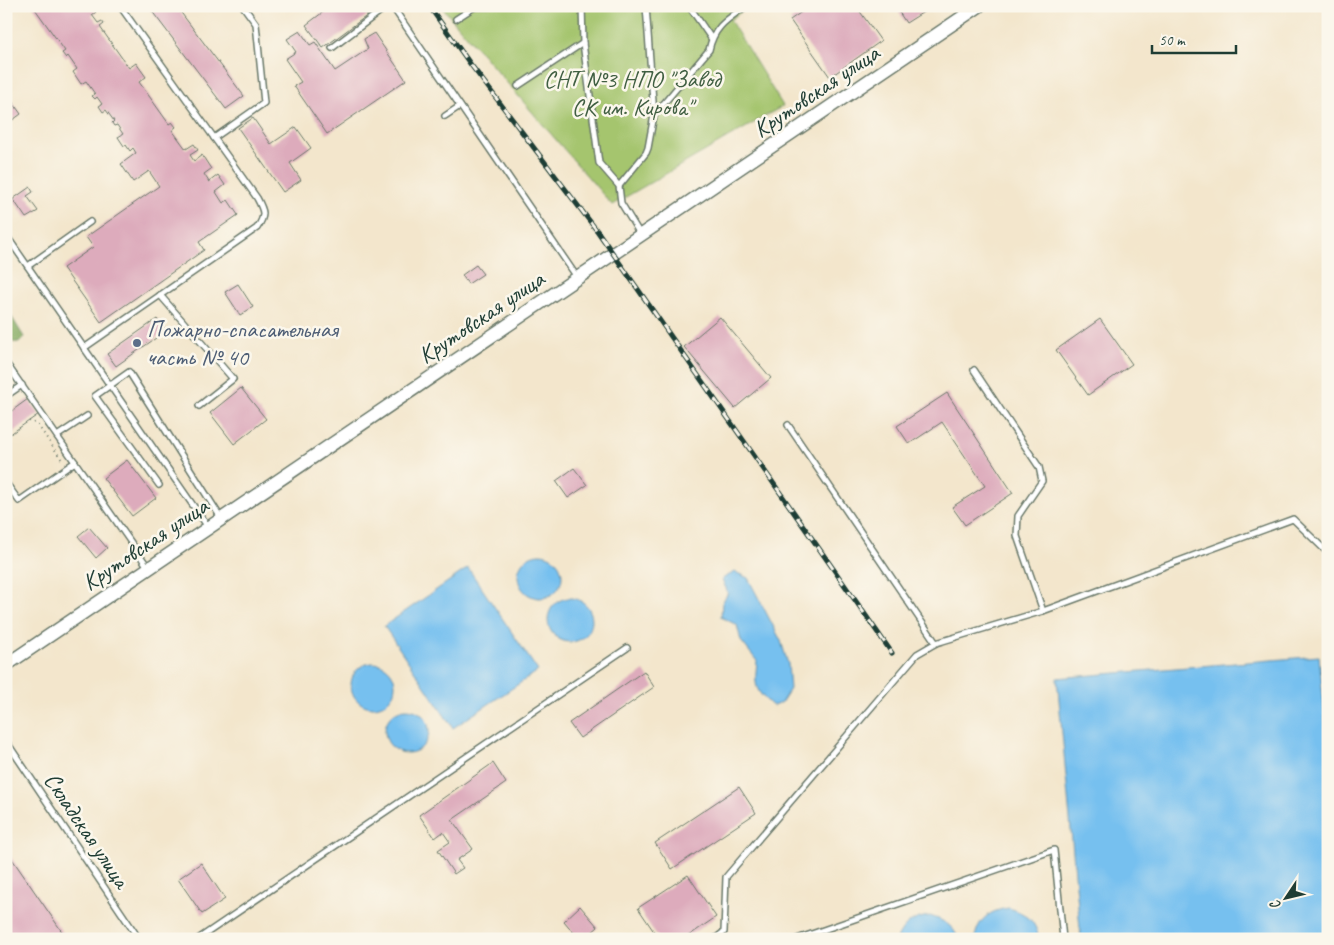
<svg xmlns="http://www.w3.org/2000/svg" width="1334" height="945" font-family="Caveat,sans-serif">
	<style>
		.green { fill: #a5c56e; stroke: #628151 }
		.forest { fill: #84aa61; stroke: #52744a }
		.water { fill: #76c0ef; stroke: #4a7e92 }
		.building { fill: #ddabbc }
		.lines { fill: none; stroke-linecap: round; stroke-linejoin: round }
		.service-casing { stroke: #697869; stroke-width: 8 }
		.tertiary-casing { stroke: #697869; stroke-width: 15 }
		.path { stroke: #697869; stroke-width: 2; stroke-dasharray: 1 4; stroke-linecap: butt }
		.service { stroke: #fff; stroke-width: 5 }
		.tertiary { stroke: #fff; stroke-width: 12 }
		.rail-casing { stroke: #1f3d34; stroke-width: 5 }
		.rail { stroke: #fbf7ec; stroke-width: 3; stroke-dasharray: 9; stroke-linecap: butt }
		.service-dot { fill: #5c6f8a; stroke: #fbf7ec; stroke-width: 2 }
		.labels { text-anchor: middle; stroke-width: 5; stroke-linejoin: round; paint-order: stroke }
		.park-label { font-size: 24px; fill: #405f42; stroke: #fbf7ec }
		.street-label { font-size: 24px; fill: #1f3d34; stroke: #fbf7ec }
		.service-label { font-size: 24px; fill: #4e5e75; stroke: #fbf7ec; text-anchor: start }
	</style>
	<rect width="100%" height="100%" fill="#fbf7ec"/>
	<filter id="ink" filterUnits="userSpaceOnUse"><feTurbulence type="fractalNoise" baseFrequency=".02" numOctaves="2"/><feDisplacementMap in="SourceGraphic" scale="10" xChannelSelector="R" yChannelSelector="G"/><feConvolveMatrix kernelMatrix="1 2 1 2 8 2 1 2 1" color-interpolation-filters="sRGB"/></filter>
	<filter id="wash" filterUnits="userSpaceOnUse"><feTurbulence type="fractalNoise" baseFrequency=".0096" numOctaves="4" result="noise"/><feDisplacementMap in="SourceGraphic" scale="20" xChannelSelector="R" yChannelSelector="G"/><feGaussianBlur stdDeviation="1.12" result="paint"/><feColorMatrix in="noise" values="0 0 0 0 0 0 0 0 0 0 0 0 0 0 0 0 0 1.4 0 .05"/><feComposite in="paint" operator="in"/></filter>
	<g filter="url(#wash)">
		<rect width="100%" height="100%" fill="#f3e6cc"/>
		<path class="green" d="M441 6H749L730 20 783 106 612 205Z"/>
		<path class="forest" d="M6 308 24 337C21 342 18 343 12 342L6 333Z"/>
		<g class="water">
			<circle cx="540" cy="576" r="22"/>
			<path d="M468 568 538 671 453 728 384 626Z"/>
			<path d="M735 572 748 578 781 641 788 664 790 689 781 703 773 706C753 690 755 684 757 661L741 641 737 625 721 617 722 603 728 593 722 579Z"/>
			<circle cx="570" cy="620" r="22"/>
			<path d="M1319 656 1328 749V939H1081L1057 678Z"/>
			<circle cx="373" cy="685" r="22"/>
			<circle cx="407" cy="731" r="22"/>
			<path d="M1009 908C1026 913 1036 921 1039 939H975C977 919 991 910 1009 908Z"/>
			<path d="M930 916C942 920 954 925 958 939H897C904 924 913 918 930 916Z"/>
		</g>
		<g id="blocks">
			<g class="building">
				<path d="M33 6H92L96 12 92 15 98 23 102 21 104 24 100 27 129 68 136 63 146 77 139 82 169 124 172 122 176 127 172 130 186 149 194 144 198 150 190 155 194 161 202 155 211 169 204 174 209 182 218 175 225 185 216 192 223 203 228 200 238 215 199 242 204 250 101 322 63 268 93 247 86 237 159 186 149 171 133 182 121 164 136 153 133 148 130 151 126 145 124 146 118 137 123 134 117 125 114 126 112 123 114 121 106 110 103 112 99 106 102 104 97 97 95 99 92 96 95 94 86 81 81 84 73 72 77 69 68 56 66 58 62 53 65 51Z"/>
				<path d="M148 6H184L179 10 244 96 226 109Z"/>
				<path d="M331 6H380L323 48 306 25Z"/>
				<path d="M810 6H856L881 41 830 77 790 20Z"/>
				<path d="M895 6H933L906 23Z"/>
				<path d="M300 31 310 45 315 42 335 71 368 49 364 39 374 33 406 80 327 134 294 86 301 82 285 59 296 52 287 39Z"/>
				<path d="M6 93 21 114 6 125Z"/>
				<path d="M253 118 271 144 296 127 311 148 290 163 301 180 283 192 238 128Z"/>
				<path d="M30 187 33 192 27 196 38 211 26 218 13 199Z"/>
				<path d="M476 265 483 274 468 284 462 275Z"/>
				<path d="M238 284 253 307 240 315 225 292Z"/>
				<path d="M720 317 771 378 735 408 684 347Z"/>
				<path d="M157 319 166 331 116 366 107 354Z"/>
				<path d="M1100 319 1132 364 1088 395 1056 350Z"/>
				<path d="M241 388 266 419 234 444 210 413Z"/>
				<path d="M947 393 1013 493 965 525 952 507 985 486 942 422 909 444 897 426Z"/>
				<path d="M28 399 39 414 6 437V415Z"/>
				<path d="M127 460 156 498 132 516 103 478Z"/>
				<path d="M574 468 587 485 568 498 556 481Z"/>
				<path d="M89 527 107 548 96 558 78 536Z"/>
				<path d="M644 671 654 687 580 738 569 723Z"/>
				<path d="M493 763 506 783 452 820 473 849 457 860 463 868 454 874 438 850 450 842 443 832 435 838 419 815Z"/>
				<path d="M739 787 756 813 672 869 655 843Z"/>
				<path d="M6 850 67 939H6Z"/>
				<path d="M201 863 225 899 202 914 178 879Z"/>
				<path d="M688 875 716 917 684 939H659L638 908Z"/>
				<path d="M580 906 598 927 584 939H579L564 921Z"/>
			</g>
		</g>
	</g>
	<g filter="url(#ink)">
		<use href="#blocks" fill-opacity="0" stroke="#697869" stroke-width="1"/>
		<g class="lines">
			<defs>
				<g id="service">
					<path d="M392 6 577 277"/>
					<path d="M582 6 583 43 599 163 619 186 621 203 640 234"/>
					<path d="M689 6 711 38"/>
					<path d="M456 19 476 6"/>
					<path d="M332 48 387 6"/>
					<path d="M518 86 583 43"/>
					<path d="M654 115 709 50C714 26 728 19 746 6"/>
					<path d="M445 116 460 106"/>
					<path d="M214 138 264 103 256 24 243 6"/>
					<path d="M619 186 646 153 648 148 654 115 646 6"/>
					<path d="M6 235 208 527"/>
					<path d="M28 266 90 222"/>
					<path d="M160 295 233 379 199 406"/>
					<path d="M84 348 257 228C266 215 264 211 257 198L120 6"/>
					<path d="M6 363 148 567"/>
					<path d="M974 370 1039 467 1042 481 1018 516 1017 536 1043 611"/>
					<path d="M6 396 22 385"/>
					<path d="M788 425 936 643"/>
					<path d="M57 436 87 416"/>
					<path d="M6 483 19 501 75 462"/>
					<path d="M159 485 95 396 129 372 221 518"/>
					<path d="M6 741 139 939"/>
					<path d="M198 939 627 648"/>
					<path d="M715 939 724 932 726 877 917 654 936 643 1043 611 1293 519 1328 553"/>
					<path d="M797 939 1054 850 1063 939"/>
				</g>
				<path id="tertiary" d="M6 665 979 6"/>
			</defs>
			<use href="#service" class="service-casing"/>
			<use href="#tertiary" class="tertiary-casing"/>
			<path class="path" d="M29 421 37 424 62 460"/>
			<use href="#service" class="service"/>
			<use href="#tertiary" class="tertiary"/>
			<defs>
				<path id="rail" d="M429 6 471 65 598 232 892 653"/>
			</defs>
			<use href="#rail" class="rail-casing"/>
			<use href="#rail" class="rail"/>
		</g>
	</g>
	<circle class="service-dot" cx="137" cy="343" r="5"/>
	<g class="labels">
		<g class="park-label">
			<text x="632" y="87">СНТ №3 НПО "Завод<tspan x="632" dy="28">СК им. Кирова"</tspan></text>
		</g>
		<g class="street-label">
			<text transform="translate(816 91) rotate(-34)" y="8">Крутовская улица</text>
			<text transform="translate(481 317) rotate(-34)" y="8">Крутовская улица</text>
			<text transform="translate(145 544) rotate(-34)" y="8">Крутовская улица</text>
			<text transform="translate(87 830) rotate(56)" y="8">Складская улица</text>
		</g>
		<g class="service-label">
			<text x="147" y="337">Пожарно-спасательная<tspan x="147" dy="28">часть № 40</tspan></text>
		</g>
	</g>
	<rect width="1334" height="945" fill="none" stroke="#fbf7ec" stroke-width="25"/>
	<g transform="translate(1286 898) rotate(235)" stroke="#fbf7ec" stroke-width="4" paint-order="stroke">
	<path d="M0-4L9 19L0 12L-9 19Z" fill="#1f3d34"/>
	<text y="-8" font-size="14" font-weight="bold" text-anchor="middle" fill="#1f3d34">С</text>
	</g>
	<path d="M1152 45v8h84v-8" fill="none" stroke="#1f3d34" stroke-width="2.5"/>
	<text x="1159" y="45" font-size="15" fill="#1f3d34" stroke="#fbf7ec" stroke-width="4" paint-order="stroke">50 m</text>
</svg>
